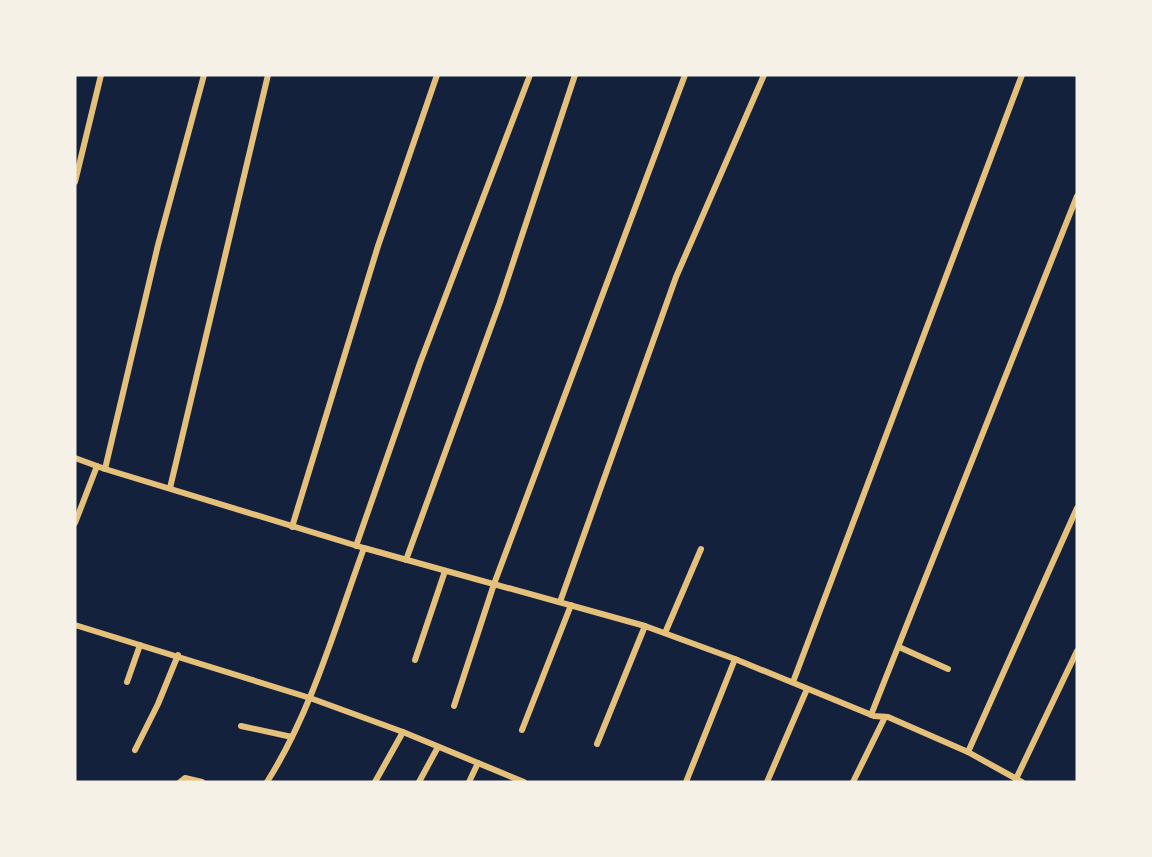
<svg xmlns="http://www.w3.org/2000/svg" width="1152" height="857" font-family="'Space Grotesk',sans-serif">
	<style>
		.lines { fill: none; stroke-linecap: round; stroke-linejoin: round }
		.minor { stroke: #e5c07b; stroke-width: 6 }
	</style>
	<rect width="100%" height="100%" fill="#14213d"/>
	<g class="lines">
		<g class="minor">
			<path d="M75 182 101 75"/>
			<path d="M75 458 105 469 364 548 645 626 735 659 874 716 888 717 968 752 1022 782"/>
			<path d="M105 469 158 245 204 75"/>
			<path d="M170 488 268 75"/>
			<path d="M75 523 97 466"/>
			<path d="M292 527 378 246 437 75"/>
			<path d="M356 546 420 363 530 75"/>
			<path d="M406 560 500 302 575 75"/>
			<path d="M560 602 676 277 764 75"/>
			<path d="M75 625 310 698 403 732 524 782"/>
			<path d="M665 633 701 549"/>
			<path d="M899 647 948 669"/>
			<path d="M415 660 445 571"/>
			<path d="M127 682 140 645"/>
			<path d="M793 682 1022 75"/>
			<path d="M454 706 494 584 685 75"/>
			<path d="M871 715 1077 196"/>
			<path d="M241 726 292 737"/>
			<path d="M522 730 571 605"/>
			<path d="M597 744 645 626"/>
			<path d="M135 750 158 704 178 655"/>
			<path d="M968 752 1077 508"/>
			<path d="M1016 779 1077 651"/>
			<path d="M180 782 185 778 202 782"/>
			<path d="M267 782C312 711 335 627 364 548"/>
			<path d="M375 782 403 732"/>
			<path d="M419 782 438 747"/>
			<path d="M469 782 478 763"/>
			<path d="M686 782 735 659"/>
			<path d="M767 782 807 689"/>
			<path d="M853 782 885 717"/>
		</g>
	</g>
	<rect width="1152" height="857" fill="none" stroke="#f6f1e7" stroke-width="153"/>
</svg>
